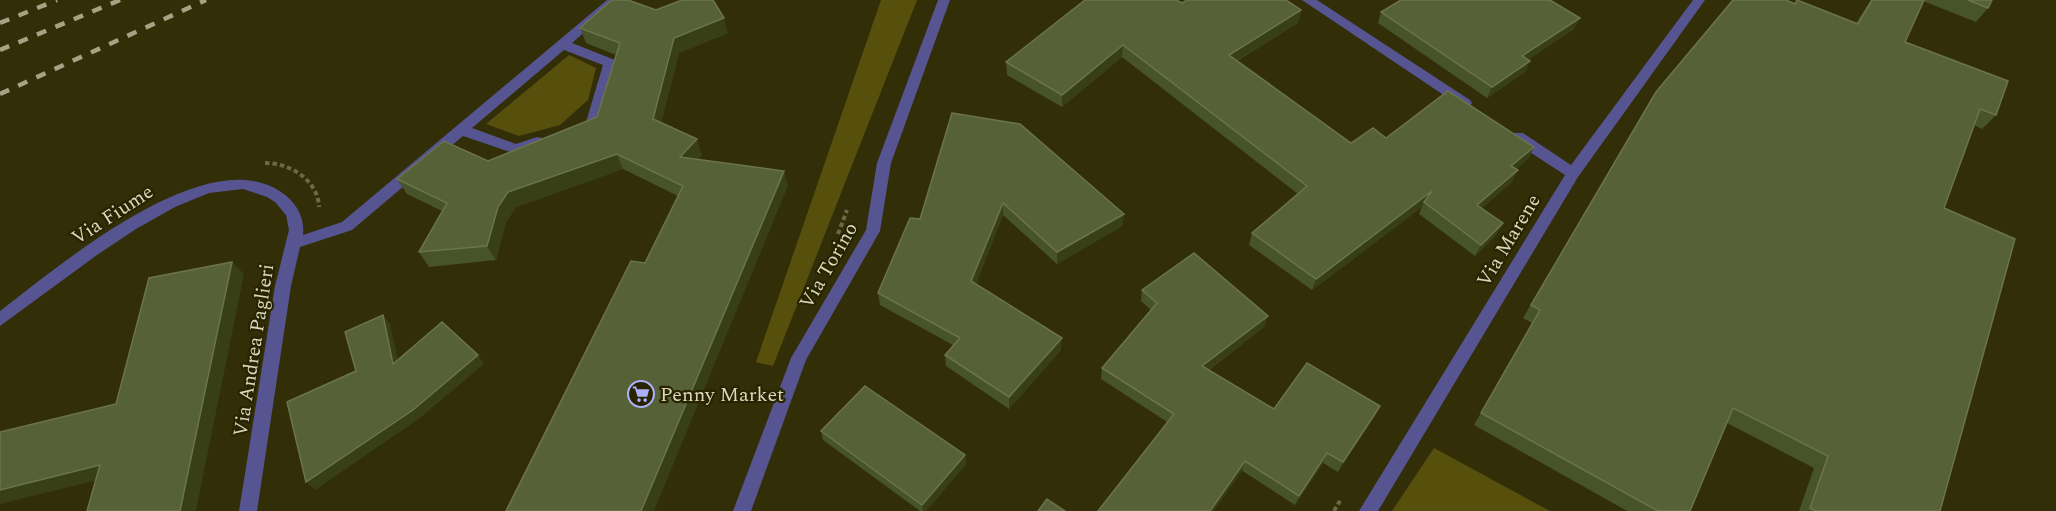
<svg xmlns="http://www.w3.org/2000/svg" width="2056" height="511" font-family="Spectral,serif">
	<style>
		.green { fill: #57500d }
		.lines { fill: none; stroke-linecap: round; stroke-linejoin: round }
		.path { stroke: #6c6947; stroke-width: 4; stroke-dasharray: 4.5 3; stroke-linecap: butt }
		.minor { fill: #565591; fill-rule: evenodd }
		.rail { stroke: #a6a385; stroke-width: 4.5; stroke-dasharray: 10 10; stroke-linecap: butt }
		.wall { fill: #475328 }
		.shaded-wall { fill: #383e15 }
		.building { fill: #576138; stroke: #6b744d; stroke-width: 1.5 }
		.labels { text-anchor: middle; stroke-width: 4.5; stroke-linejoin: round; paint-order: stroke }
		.street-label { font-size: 20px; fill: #d9d7bd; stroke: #282400 }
		.poi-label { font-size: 20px; fill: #d9d7bd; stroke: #282400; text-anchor: start }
	</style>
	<rect width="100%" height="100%" fill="#322e08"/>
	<g class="green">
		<path d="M881 0H917L773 366 756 362Z"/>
		<path d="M569 55 596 68 588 100 560 125 519 136 486 124Z"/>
		<path d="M1434 448 1550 511H1392Z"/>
	</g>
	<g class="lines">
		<g class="path">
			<path d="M265 163C290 163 318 180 319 207"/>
			<path d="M838 234 847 210"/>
			<path d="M1334 511 1341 499"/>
		</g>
		<g class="minor">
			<path d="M607 0H621L572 43 615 60 616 63 597 128 580 134 573 129 575 126 586 122 603 65 564 50 472 128 516 144 537 137 542 138 544 142 542 146 516 154 463 136 352 230 300 247 291 286 257 511H239L275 286 289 230 286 215 275 202 267 197 243 189 209 193 175 207 136 229 97 255 0 326V311C58 267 206 140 281 192 296 202 305 217 303 235L342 222Z"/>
			<path d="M938 0H950L891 163 880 231 806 360 751 511H733L791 358 866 230 877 163Z"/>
			<path d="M1302 0H1317L1470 100 1472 103 1470 106H1460Z"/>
			<path d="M1693 0H1705L1578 177 1378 511H1359L1565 175 1513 141 1511 137 1513 133H1523L1571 165Z"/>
		</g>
		<g class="rail">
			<path d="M0 23 57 0"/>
			<path d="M0 50 120 0"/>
			<path d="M0 94 206 0"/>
		</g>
	</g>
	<g class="wall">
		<path d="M1871 0H1992L1988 8 1976 22 1923 1 1905 42 1996 115 1982 129 1974 125 1944 208 1940 511H1799L1814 468 1727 423 1690 511H1627L1474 425 1532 323 1523 318 1656 92 1795 4 1856 23Z"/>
		<path d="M1182 3 1301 10 1298 23 1237 61 1351 143 1386 138 1534 147 1528 159 1516 169 1512 182 1482 208 1503 223 1496 235 1475 256 1419 214 1422 207 1312 290 1249 245 1252 233 1298 194 1122 57 1062 107 1007 75 1006 62Z"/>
		<path d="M656 10 728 33 679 53 661 123 702 155 698 159 788 186 645 263 678 196 623 169 516 207 506 222 496 260 429 267 419 252 442 211 407 194 397 179 488 161 597 117 616 55 586 43 580 28Z"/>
		<path d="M1381 12 1574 29 1527 60 1530 61 1525 72 1487 98 1378 23Z"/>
		<path d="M952 113 1124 214 1122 226 1057 264 1003 215 976 284 1061 350 1009 409 946 366 945 355 953 345 880 305 878 293 920 219Z"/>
		<path d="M1142 290 1268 316 1264 327 1209 370 1274 409 1375 416 1338 472 1323 463 1295 505 1101 379 1102 368 1151 310 1141 301Z"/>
		<path d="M821 431 965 455 966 464 926 511H920L823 440Z"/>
	</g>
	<g class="shaded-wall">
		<path d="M1301 10 1298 23 1226 67 1229 55Z"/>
		<path d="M724 18 728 33 679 53 658 135 653 119 674 38Z"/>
		<path d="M1580 18 1574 29 1517 66 1522 56Z"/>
		<path d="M1123 45 1122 57 1062 107V95Z"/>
		<path d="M1530 61 1525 72 1487 98 1492 87Z"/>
		<path d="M697 139 702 155 686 172 680 157Z"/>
		<path d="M1534 147 1528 159 1505 178 1511 166Z"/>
		<path d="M617 154 623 169 516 207 506 222 496 260 487 246 498 207 508 192Z"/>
		<path d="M1518 170 1512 182 1472 217 1477 205Z"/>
		<path d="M784 171 788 186 654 511H641Z"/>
		<path d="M1432 191 1424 202 1422 207 1312 290 1316 279Z"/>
		<path d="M1003 203V215L972 294 971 281Z"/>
		<path d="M1124 214 1122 226 1057 264V252Z"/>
		<path d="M1503 223 1496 235 1475 256 1481 245Z"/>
		<path d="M232 262 244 274 196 511H180Z"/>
		<path d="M383 315 390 324 401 373 393 364Z"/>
		<path d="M1268 316 1264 327 1199 377 1202 366Z"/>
		<path d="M1062 338 1061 350 1009 409V397Z"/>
		<path d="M478 355 484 364 420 418 315 490 306 482Z"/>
		<path d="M1380 406 1375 416 1338 472 1343 462Z"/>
		<path d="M1327 453 1323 463 1295 505 1299 496Z"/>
		<path d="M965 455 966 464 926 511H923L922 505Z"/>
		<path d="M1245 461 1242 471 1214 511H1210Z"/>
		<path d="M100 465 114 476 0 504V490Z"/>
	</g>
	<g class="building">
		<path d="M612 0H628L656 10 682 0H713L724 18 674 38 653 119 697 139 680 157 784 171 641 511H506L631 261 645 263 683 186 617 154 508 192 498 207 487 246 419 252 447 203 397 179 444 141 488 161 597 117 620 43 580 28Z"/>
		<path d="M1085 0H1176L1182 3 1187 0H1286L1301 10 1229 55 1351 143 1373 128 1386 138 1448 91 1534 147 1511 166 1518 170 1477 205 1503 223 1481 245 1424 202 1432 191 1316 279 1252 233 1307 186 1123 45 1062 95 1006 62Z"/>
		<path d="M1401 0H1550L1580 18 1522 56 1530 61 1492 87 1381 12Z"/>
		<path d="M1733 0H1786L1795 4 1797 0 1858 24 1872 0H1924L1905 42 2008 81 1996 115 1980 109 1944 208 2015 239 1940 511H1816L1810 508 1828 456 1733 408 1690 511H1658L1481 413 1540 310 1531 305 1656 92Z"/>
		<path d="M1968 0H1992L1988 8Z"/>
		<path d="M952 113 1020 124 1124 214 1057 252 1003 203 971 281 1062 338 1009 397 945 355 960 338 878 293 910 218 920 219Z"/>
		<path d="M1194 253 1268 316 1202 366 1274 409 1307 363 1380 406 1343 462 1327 453 1299 496 1245 461 1210 511H1098L1174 414 1102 368 1157 303 1142 290Z"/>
		<path d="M232 262 180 511H87L100 465 0 490V432L116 404 149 278Z"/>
		<path d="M383 315 393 364 442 322 478 355 413 410 306 482 287 402 356 371 345 332Z"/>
		<path d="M865 386 965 455 922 505 821 431Z"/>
		<path d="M1047 499 1065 511H1038Z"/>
	</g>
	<defs>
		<symbol id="supermarket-ring" viewBox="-11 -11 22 22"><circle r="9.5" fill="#282400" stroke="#adaffb" stroke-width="1.5"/><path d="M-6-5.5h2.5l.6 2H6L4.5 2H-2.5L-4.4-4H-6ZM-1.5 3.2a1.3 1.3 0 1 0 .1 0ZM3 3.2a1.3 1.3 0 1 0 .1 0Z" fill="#adaffb"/></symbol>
	</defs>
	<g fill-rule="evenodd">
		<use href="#supermarket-ring" x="626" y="379" width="30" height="30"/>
	</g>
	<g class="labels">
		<g class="street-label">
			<text transform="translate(112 214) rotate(-33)" y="7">Via Fiume</text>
			<text transform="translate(1508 240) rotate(-59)" y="7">Via Marene</text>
			<text transform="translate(828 265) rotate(-60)" y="7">Via Torino</text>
			<text transform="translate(253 350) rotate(-81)" y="7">Via Andrea Paglieri</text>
		</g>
		<g class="poi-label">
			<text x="660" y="401">Penny Market</text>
		</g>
	</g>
</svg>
